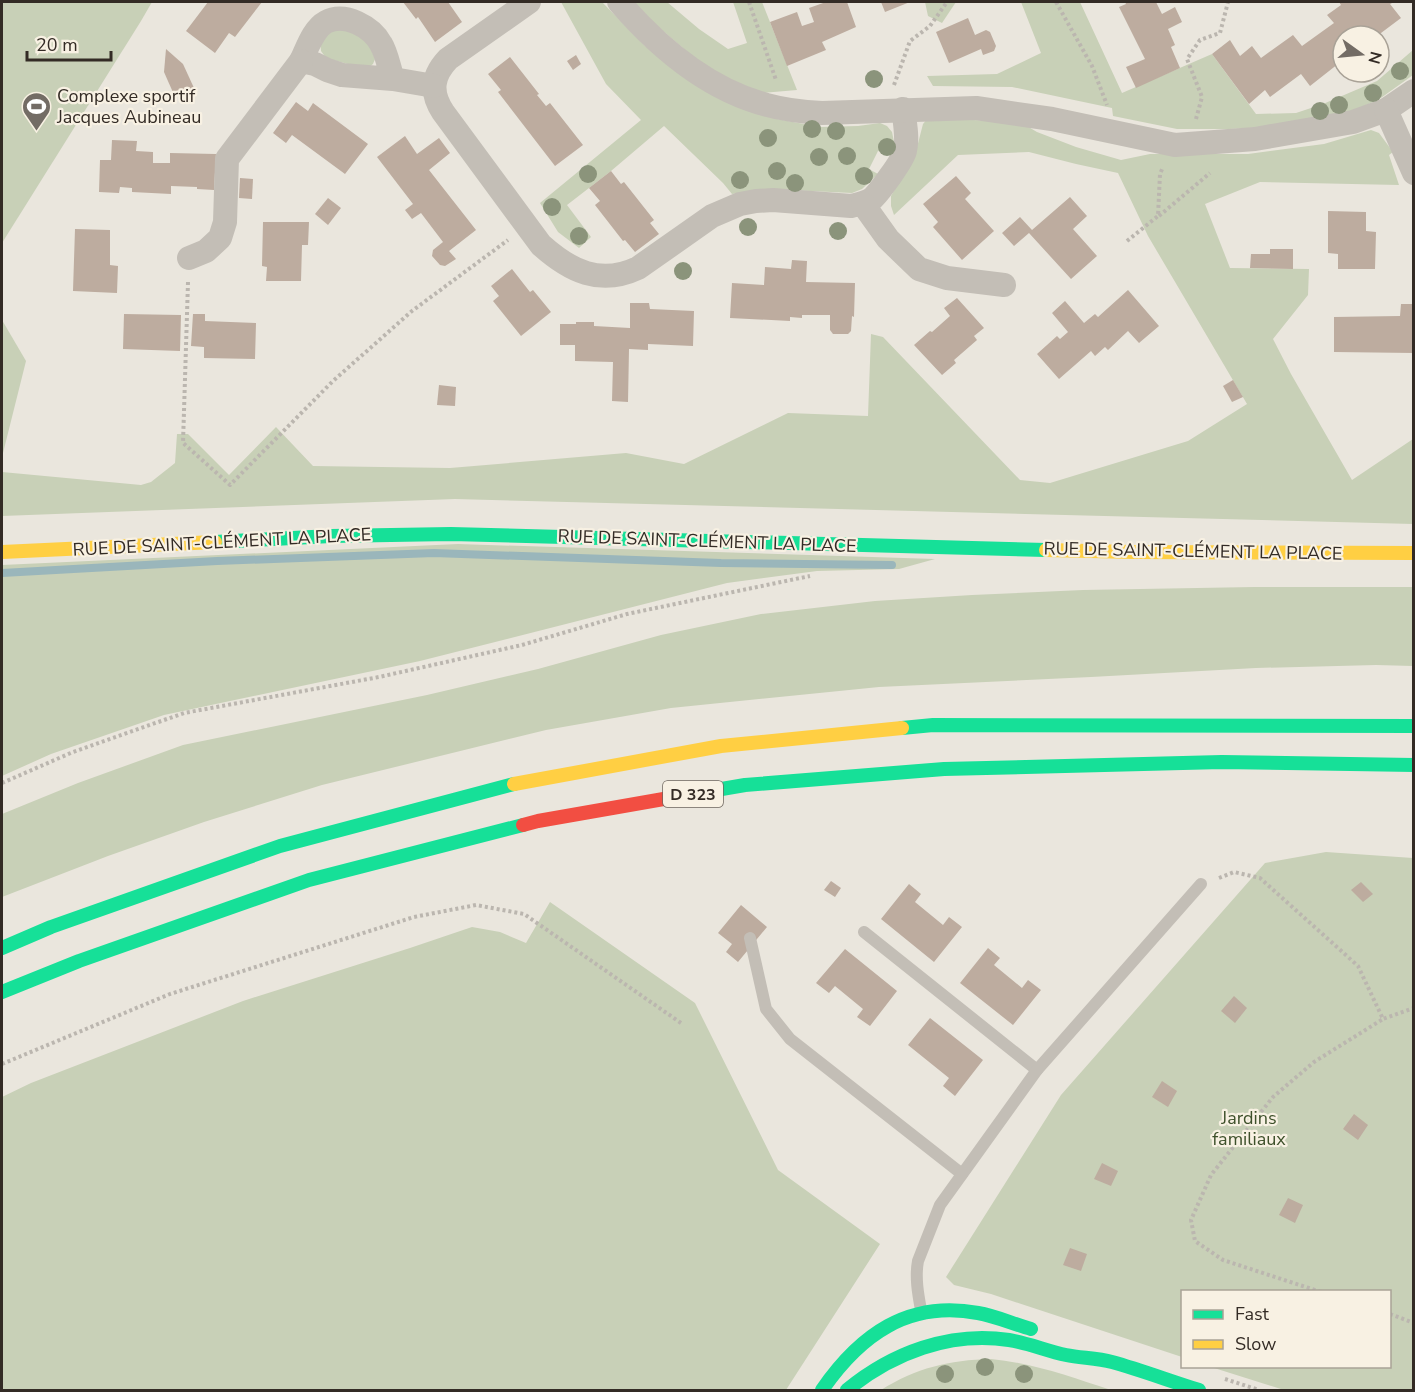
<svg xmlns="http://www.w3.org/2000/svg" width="1415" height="1392" font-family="'Nunito Sans',sans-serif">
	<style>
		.green { fill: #c8d0b7 }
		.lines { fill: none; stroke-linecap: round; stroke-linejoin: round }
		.stream { stroke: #9ab6bb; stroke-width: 8 }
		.building { fill: #bdac9f }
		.path { stroke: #bbb6af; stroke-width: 4; stroke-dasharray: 3 3; stroke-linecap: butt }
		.lane { stroke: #c3beb6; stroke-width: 12 }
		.street { stroke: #c3beb6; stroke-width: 24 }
		.fast { stroke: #16e098; stroke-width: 14 }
		.slow { stroke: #ffcf43; stroke-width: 14 }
		.jam { stroke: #f24e42; stroke-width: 14 }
		.tree { fill: #8b947b }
		.labels { text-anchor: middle; stroke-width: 4.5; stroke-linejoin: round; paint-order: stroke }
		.shield { fill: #f8f1e3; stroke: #6e665e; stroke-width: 1.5 }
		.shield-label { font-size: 16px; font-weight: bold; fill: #332b25 }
		.poi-label { font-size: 18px; fill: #332b25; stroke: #f8f1e3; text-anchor: start }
		.street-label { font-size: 18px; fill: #332b25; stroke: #f8f1e3 }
		.park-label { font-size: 18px; fill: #3d502a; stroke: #f8f1e3 }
	</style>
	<rect width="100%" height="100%" fill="#eae6dd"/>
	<g class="green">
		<path d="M2 2H152L141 21 2 243Z"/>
		<path d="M561 2H602L645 46 777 119 820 127 858 126 880 123 887 126 892 132 894 142 891 155 878 151 869 169 878 174 862 189 852 193 769 189 732 194 723 183 664 126 611 171 567 205 591 237 579 248 558 232 540 203 641 120 606 84Z"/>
		<path d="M634 2H667L699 29 728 49 747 43 733 2H762L797 90 761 93 731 82 698 61 655 24Z"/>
		<path d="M925 2H956L942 23 928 16Z"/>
		<path d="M1021 2H1080L1122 93 1212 54 1256 114 1296 113 1323 104 1377 81 1413 50V75L1378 100 1350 112 1285 126 1229 129H1177L1113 116 1112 108 1012 87 933 86 927 76 997 74 1041 53Z"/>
		<path d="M341 25 367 38 375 59 373 64 366 69 326 58 321 51 320 40Z"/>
		<path d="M928 118 1020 122 1037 132 1076 147 1121 160 1150 154H1248L1324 144 1371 130 1379 133 1393 152 1389 155 1399 185 1260 182 1205 204 1230 268 1309 269 1308 295 1273 339 1291 374 1352 480 1413 439V524L455 499 2 516V472L141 485 151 482 175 463 177 434H188L229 475 276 427 313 466 450 468 626 453 684 464 788 413 868 416 871 334 883 337 1020 480 1050 483 1188 441 1247 404 1148 236 1118 173 1076 164 1029 152 958 155 894 215 891 206V196L915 155 923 124Z"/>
		<path d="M2 320 26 361 2 457Z"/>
		<path d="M458 544 935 559 899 569 817 571 727 583 420 661 164 715 51 754 2 776V565Z"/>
		<path d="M1254 587H1413V666L1376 665 1256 668 1091 677 879 687 671 708 546 730 322 785 204 822 108 856 2 897V814L78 783 183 745 427 695 538 669 661 635 761 614 875 601 972 595 1083 590Z"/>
		<path d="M1326 852 1413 858V1390H1284L1211 1367 1390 1366V1292H1182V1357L991 1294 954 1285 946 1277 1061 1095 1265 863Z"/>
		<path d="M550 902 695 1003 778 1170 880 1244 786 1390H2V1097L31 1083 243 1001 410 948 472 927 500 932 526 943Z"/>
		<path d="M991 1359C1033 1363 1071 1377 1111 1390H881C916 1368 949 1360 991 1359Z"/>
	</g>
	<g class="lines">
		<path class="stream" d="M2 573 217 561 434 553 721 563 892 565"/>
	</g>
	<g class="building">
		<path d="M208 2H262L235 37 229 33 215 53 186 31Z"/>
		<path d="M403 2H448L462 22 435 42 418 17 416 19Z"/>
		<path d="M826 2H847L856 27 822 42 826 50 787 66 770 22 797 12 802 26 814 22 809 8Z"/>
		<path d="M881 2H910L885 12Z"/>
		<path d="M1125 2H1156L1162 14 1175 7 1182 22 1168 29 1175 45 1171 47 1180 68 1136 88 1126 67 1145 59 1119 7 1126 4Z"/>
		<path d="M1339 2H1394L1390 4 1401 18 1377 36H1343V60L1310 86 1301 74 1270 97 1265 90 1249 104 1212 54 1230 40 1240 56 1252 46 1261 58 1293 35 1302 46 1334 23 1327 15 1341 5Z"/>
		<path d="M968 18 975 35 986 30 990 32 996 46 994 51 983 55 981 49 949 63 936 32Z"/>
		<path d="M166 49 183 64 194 88 175 97 164 72Z"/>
		<path d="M576 55 581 64 573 70 567 61Z"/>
		<path d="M510 57 539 94 537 95 546 106 550 103 583 145 555 166 498 92 501 90 488 74Z"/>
		<path d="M296 102 308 111 313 103 368 144 345 174 292 135 286 143 273 133Z"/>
		<path d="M405 136 417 154 439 138 450 153 429 170 476 230 449 251 456 259 445 266 440 265 432 256 433 250 443 242 421 213 412 219 405 210 413 204 377 157Z"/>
		<path d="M112 140 137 141 136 151 153 152V163H170V153L216 154 214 190 197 189V187L171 186V194L132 192V188L120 187 119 193 99 192 100 160H111Z"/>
		<path d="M611 171 621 184 624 182 654 220 650 223 659 234 635 252 625 240 623 241 595 205 600 201 589 188Z"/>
		<path d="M956 176 971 193 965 199 994 231 962 260 933 227 938 222 923 204Z"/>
		<path d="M240 178 253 179 252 199 239 198Z"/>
		<path d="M1070 197 1087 216 1073 229 1097 256 1071 279 1029 233 1014 246 1002 233 1020 217 1032 230Z"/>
		<path d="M328 198 341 208 328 225 315 214Z"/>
		<path d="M1328 211 1366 212V231L1376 232 1375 269H1338V254L1328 253Z"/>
		<path d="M263 222H309L308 245H302L301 281H266L267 267 262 266Z"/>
		<path d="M75 229 110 230V265L118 266 117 293 73 291Z"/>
		<path d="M1270 249H1293V269L1250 268 1251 254H1270Z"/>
		<path d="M792 260 807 261 806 282 855 283 854 317 852 316 851 331 848 334H833L830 330V315H802V318L790 317V321L730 318 732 283 764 285 765 267 791 269Z"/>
		<path d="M512 269 530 292 533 290 551 312 521 336 493 301 499 296 491 286Z"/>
		<path d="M1128 290 1159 326 1139 343 1128 331 1108 350 1105 347 1095 356 1091 351 1059 379 1037 354 1057 336 1060 339 1068 332 1052 313 1065 301 1084 323 1095 314 1098 317Z"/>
		<path d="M957 298 984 328 974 336 977 340 954 360 956 363 942 375 914 345 930 331 932 332 950 316 944 308Z"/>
		<path d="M630 303H649L650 309 694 311 693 346 648 344V350L629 349 628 402 612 401 613 362 575 361V345H560V324H576V322H594V326L630 328Z"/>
		<path d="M1401 304H1414V353L1334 352V317L1400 316Z"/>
		<path d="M124 314 181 315 180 351 123 349Z"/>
		<path d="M193 314H205V321L256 323 255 359 204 358V347L191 346Z"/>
		<path d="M1233 380 1243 397 1232 402 1223 386Z"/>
		<path d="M439 385 456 387 455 406 437 405Z"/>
		<path d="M831 881 841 888 835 897 824 890Z"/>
		<path d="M1361 882 1373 894 1363 902 1351 890Z"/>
		<path d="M909 884 921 894 915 902 943 925 949 917 962 927 934 962 881 919Z"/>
		<path d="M741 905 767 927 738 962 726 952 732 944 718 933Z"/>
		<path d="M988 948 1000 958 994 965 1022 988 1028 980 1041 990 1013 1025 960 983Z"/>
		<path d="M845 949 897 991 870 1026 857 1017 863 1009 835 986 829 993 816 983Z"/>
		<path d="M1234 996 1247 1008 1235 1023 1221 1011Z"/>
		<path d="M930 1018 983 1060 955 1096 943 1086 949 1078 908 1045Z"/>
		<path d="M1162 1081 1177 1091 1168 1107 1152 1097Z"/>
		<path d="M1354 1114 1368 1125 1358 1140 1343 1129Z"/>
		<path d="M1102 1163 1118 1171 1111 1186 1094 1179Z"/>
		<path d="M1288 1198 1303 1205 1295 1223 1279 1215Z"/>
		<path d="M1070 1248 1087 1254 1081 1271 1063 1265Z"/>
	</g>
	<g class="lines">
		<g class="path">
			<path d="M749 2 776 80"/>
			<path d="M1056 2 1092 66 1107 105"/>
			<path d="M894 85 910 41 930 26 947 2"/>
			<path d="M1196 119 1202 97 1187 59 1200 40 1220 33 1228 2"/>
			<path d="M1159 216 1210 173"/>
			<path d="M1127 241 1158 216 1160 174 1163 167"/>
			<path d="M188 282 183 443 230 485 333 381 412 311 508 240"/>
			<path d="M2 783 73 752 184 713 379 677 522 645 627 614 810 576"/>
			<path d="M1219 878 1234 872 1260 878 1358 966 1383 1019 1414 1008"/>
			<path d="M2 1064 170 994 414 917 476 905 524 914 681 1023"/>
			<path d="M1321 1292 1223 1260 1195 1241 1191 1220 1211 1175 1273 1097 1314 1062 1383 1019"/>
			<path d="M1390 1314 1414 1323"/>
			<path d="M1225 1379 1259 1390"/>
		</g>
		<g class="lane">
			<path d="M864 932 1037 1070"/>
			<path d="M750 938 766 1009 790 1039 962 1174"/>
			<path d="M921 1310C918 1294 915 1277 918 1261L940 1205 1037 1070 1201 884"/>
		</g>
		<g class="street">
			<path d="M529 2 448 59C432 76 430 92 443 112L541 245C570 271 600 286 638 268L712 216 740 204 756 201 773 200 851 206C859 204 866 203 873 198 880 191 903 160 905 151 908 138 905 123 903 109"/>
			<path d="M619 2C658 47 709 90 767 105 785 110 803 112 822 113L976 108 1052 119 1175 145 1255 139 1353 122 1386 110 1414 91"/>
			<path d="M393 79C389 68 387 54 381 44 372 27 345 12 326 22 313 29 307 49 301 61L315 64 327 70 342 75 393 79 434 86"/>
			<path d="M1386 110 1414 173"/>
			<path d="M863 204 888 239 919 269 947 278 1004 285"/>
			<path d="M189 258 206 251 220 238 225 222 227 159 301 61"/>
		</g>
		<g class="fast">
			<path d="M215 542 331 536 451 534 1046 550"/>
			<path d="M902 728 933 725 1414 726"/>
			<path d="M675 797 745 785 944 769 1222 762 1414 765"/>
			<path d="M2 948 51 927 280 846 514 784"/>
			<path d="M2 992 79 961 309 880 523 825"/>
			<path d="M822 1390C860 1335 908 1300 978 1313 996 1316 1013 1324 1031 1329"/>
			<path d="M847 1390C892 1353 950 1331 1009 1340 1028 1343 1047 1351 1066 1355 1081 1358 1097 1358 1112 1362 1141 1370 1170 1381 1199 1390"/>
		</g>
		<g class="slow">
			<path d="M1046 550 1134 552 1414 553"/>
			<path d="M2 552 215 542"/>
			<path d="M514 784 721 746 902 728"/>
		</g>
		<path class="jam" d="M523 825 538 821 675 797"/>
	</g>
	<g class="tree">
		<circle cx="1400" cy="71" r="9"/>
		<circle cx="874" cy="79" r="9"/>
		<circle cx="1373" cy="93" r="9"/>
		<circle cx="1339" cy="105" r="9"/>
		<circle cx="1320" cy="111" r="9"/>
		<circle cx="812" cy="129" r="9"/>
		<circle cx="836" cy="131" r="9"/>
		<circle cx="768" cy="138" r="9"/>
		<circle cx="887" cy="147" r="9"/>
		<circle cx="847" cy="156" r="9"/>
		<circle cx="819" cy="157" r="9"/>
		<circle cx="777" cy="171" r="9"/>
		<circle cx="588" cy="174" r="9"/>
		<circle cx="864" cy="176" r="9"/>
		<circle cx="740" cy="180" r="9"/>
		<circle cx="795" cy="183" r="9"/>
		<circle cx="552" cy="207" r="9"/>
		<circle cx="748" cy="227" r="9"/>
		<circle cx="838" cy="231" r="9"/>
		<circle cx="579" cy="236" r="9"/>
		<circle cx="683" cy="271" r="9"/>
		<circle cx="985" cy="1367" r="9"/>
		<circle cx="945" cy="1374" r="9"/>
		<circle cx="1024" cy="1374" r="9"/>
	</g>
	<defs>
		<symbol id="stadium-pin" viewBox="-11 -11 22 30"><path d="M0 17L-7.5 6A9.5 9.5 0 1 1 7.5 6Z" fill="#736c65" stroke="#f8f1e3"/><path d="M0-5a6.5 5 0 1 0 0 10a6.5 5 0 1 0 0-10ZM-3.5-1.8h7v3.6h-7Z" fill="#fff"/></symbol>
	</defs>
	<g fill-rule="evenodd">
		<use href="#stadium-pin" x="20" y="90" width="33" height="45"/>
	</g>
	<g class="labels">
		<rect class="shield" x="663" y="781" width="60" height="26" rx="4.5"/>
		<g class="shield-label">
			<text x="693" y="800">D 323</text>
		</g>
		<g class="poi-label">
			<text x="57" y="102">Complexe sportif<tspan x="57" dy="21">Jacques Aubineau</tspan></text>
		</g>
		<g class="street-label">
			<text transform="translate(707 541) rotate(2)" y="6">RUE DE SAINT-CLÉMENT LA PLACE</text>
			<text transform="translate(222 542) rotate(-3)" y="6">RUE DE SAINT-CLÉMENT LA PLACE</text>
			<text transform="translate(1193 551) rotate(1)" y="6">RUE DE SAINT-CLÉMENT LA PLACE</text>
		</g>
		<g class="park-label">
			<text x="1249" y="1124">Jardins<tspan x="1249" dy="21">familiaux</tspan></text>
		</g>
	</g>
	<rect width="1415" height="1392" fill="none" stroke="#332b25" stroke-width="6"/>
	<rect x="1181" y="1290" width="210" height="78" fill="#f8f1e3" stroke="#a9a297" stroke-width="1.5"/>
	<rect x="1193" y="1310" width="30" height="9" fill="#16e098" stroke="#a9a297" stroke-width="1.5"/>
	<text x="1235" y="1320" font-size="18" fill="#332b25">Fast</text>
	<rect x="1193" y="1340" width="30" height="9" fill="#ffcf43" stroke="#a9a297" stroke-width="1.5"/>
	<text x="1235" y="1350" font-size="18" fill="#332b25">Slow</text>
	<g transform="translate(1361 54) rotate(105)"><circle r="28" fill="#f8f1e3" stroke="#a9a297" stroke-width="1.5"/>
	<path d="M0-4.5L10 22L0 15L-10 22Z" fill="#736c65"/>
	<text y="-9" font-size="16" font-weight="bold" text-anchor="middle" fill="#332b25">N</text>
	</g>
	<path d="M27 51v9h84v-9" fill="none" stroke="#332b25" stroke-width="3"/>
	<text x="36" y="51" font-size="18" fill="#332b25" stroke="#f8f1e3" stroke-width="4.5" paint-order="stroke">20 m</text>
</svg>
